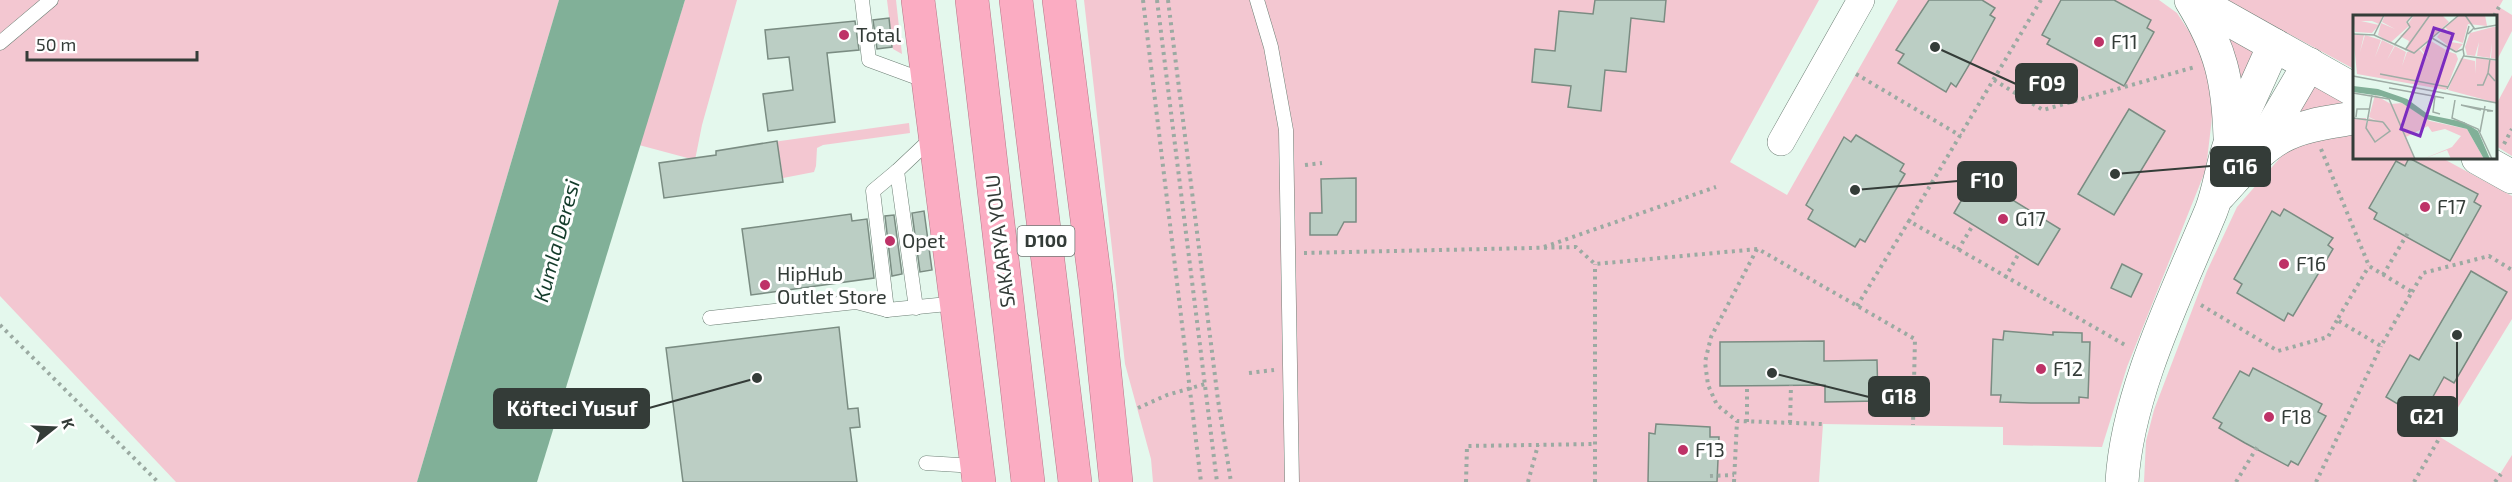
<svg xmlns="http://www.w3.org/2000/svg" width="2512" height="482" font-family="'Exo 2',sans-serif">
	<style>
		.green { fill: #f3c7d1 }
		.water { fill: #81b098 }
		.building { fill: #bbcec4; stroke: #7a8c82; stroke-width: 1.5 }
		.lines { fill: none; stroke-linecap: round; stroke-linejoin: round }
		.service-casing { stroke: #6d7f75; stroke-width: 15 }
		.minor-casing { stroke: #6d7f75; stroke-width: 28 }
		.tertiary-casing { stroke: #6d7f75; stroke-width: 34 }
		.trunk-casing { stroke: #b57888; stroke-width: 34 }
		.path { stroke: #9baaa2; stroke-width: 4; stroke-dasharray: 3 4.5; stroke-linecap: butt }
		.service { stroke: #fff; stroke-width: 14 }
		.minor { stroke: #fff; stroke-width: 27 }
		.tertiary { stroke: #fff; stroke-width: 33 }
		.trunk { stroke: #fbacc2; stroke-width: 33 }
		.poi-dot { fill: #be3267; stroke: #fff; stroke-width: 2 }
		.labels { text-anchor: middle; stroke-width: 6; stroke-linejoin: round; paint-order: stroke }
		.shield { fill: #fff; stroke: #717674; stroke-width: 1.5 }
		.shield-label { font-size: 18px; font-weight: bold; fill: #343c38 }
		.poi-label { font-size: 20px; fill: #343c38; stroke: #fff; text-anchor: start }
		.street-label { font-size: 20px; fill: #343c38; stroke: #fff }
		.water-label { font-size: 21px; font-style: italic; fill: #133b2a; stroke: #fff }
		.inset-road { fill: none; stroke: #9eada5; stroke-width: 1.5 }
		.view { fill: #7b2cbf; fill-opacity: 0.15; stroke: #7b2cbf; stroke-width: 3 }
		.inset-edge { fill: none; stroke: #343c38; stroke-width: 3 }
		.leader { fill: none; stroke: #343c38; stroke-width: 2 }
		.callout-dot { fill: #343c38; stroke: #fff; stroke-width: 2 }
		.callout { fill: #343c38; stroke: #343c38; stroke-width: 2 }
		.callout-label { font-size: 21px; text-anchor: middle; font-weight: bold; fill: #fff }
	</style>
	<rect width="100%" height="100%" fill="#e4f8ed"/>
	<g class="green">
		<path d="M0 0H559L417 482H176L0 296Z"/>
		<path d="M685 0H737L702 125 695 160 639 145Z"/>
		<path d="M887 0H896L902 54 893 49Z"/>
		<path d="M1084 0H1819L1730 162 1787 195 1898 0H2159L2177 13 2192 36 2205 64 2213 109 2206 169 2127 367 2102 447 2003 445V427L1823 424 1819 482H1153L1151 459 1125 364Z"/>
		<path d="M2226 0H2503L2499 7 2512 15V31L2496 62V16H2354V69Z"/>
		<path d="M2218 29 2261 53 2241 100Z"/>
		<path d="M2512 75V156L2496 146V105Z"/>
		<path d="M2310 83 2353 104 2283 126Z"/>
		<path d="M909 123 910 133 823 145 817 148 816 166 814 172 783 178 780 158 773 142Z"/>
		<path d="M2354 130V158H2442L2512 196V319L2440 437 2500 474 2512 455V482H2144L2146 441 2154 410 2207 271 2237 207 2286 151 2322 134Z"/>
	</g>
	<path class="water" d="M559 0H685L537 482H417Z"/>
	<g class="building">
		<path d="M1595 0H1666L1664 22 1631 18 1626 72 1605 70 1601 111 1568 107 1571 86 1532 82 1535 49 1555 51 1559 11 1593 14Z"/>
		<path d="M1929 0H1982L1995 8 1990 15 1995 18 1972 60 1956 87 1951 83 1946 92 1898 63 1904 54 1896 50Z"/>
		<path d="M2061 0H2114L2151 20 2147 28 2154 32 2124 86 2047 44 2050 39 2042 35Z"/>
		<path d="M889 18 892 47 877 49 873 20Z"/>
		<path d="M855 21 859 50 827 53 835 122 768 131 763 94 793 90 789 57 768 59 765 30Z"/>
		<path d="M2129 109 2165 131 2114 215 2078 194Z"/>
		<path d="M1856 135 1904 164 1900 171 1905 174 1865 242 1860 239 1855 247 1808 219 1813 210 1806 205 1844 137 1851 142Z"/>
		<path d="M777 141 783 182 664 198 659 163 716 155V151Z"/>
		<path d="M2409 158 2478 194 2474 202 2481 206 2450 261 2374 219 2377 213 2369 208 2396 161 2405 166Z"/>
		<path d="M1975 177 2060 229 2038 265 1954 213Z"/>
		<path d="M1356 178V222H1344L1337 235H1310V213H1322L1321 179Z"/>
		<path d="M2284 209 2333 238 2328 245 2333 249 2293 316 2288 313 2284 321 2237 293 2242 284 2234 279 2272 211 2280 216Z"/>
		<path d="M924 211 932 270 920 272 912 213Z"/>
		<path d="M851 214 852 221 867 219 874 278 751 295 742 229Z"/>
		<path d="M894 215 902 274 892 276 885 216Z"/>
		<path d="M2122 264 2142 274 2131 297 2111 288Z"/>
		<path d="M2471 271 2507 292 2454 383 2444 377 2421 418 2386 397 2410 355 2419 360Z"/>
		<path d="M839 327 848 409 858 408 860 427 850 428 857 482H683L666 348Z"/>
		<path d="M2004 331 2053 335V332L2082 333V342H2090L2088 398 2079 397V403H2031L2000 402 2001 395H1991L1993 339 2003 340Z"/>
		<path d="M1824 341V361L1877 360 1878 401 1825 402V385L1720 386V342Z"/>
		<path d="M2253 368 2322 404 2318 412 2326 416 2298 465 2291 461 2288 466 2245 443 2219 428 2222 423 2213 418 2240 371 2249 376Z"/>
		<path d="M1656 424 1710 427V437H1719L1717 482H1648L1649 433 1655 434Z"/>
	</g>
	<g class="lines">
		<defs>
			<g id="service">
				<path d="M862 0 869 60 926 81"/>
				<path d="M1257 0 1271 47 1286 130 1292 482"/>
				<path d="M0 43 51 0"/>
				<path d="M916 308 897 171 932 138"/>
				<path d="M887 310 873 191 897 171"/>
				<path d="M710 318 856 302 887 310 958 303"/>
				<path d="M926 463 959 465 977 469"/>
			</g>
			<path id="minor" d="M1781 142 1861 0"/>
			<g id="tertiary">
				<path d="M2191 0C2221 49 2228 80 2230 137"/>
				<path d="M2194 0 2354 90"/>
				<path d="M2258 151 2309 64"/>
				<path d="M2478 158 2512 177"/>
				<path d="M2219 195C2237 176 2257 150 2281 137 2302 125 2331 122 2354 118"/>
				<path d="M2122 482C2127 393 2177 293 2211 211 2220 188 2222 163 2231 141 2245 109 2260 77 2274 45"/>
			</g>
			<g id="trunk">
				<path d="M918 0 979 482"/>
				<path d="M972 0 1028 482"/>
				<path d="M1016 0 1075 482"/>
				<path d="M1059 0 1096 289 1116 482"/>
			</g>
		</defs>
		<use href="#service" class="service-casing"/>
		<use href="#minor" class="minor-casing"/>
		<use href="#tertiary" class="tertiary-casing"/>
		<use href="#trunk" class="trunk-casing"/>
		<g class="path">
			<path d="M1143 0 1201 482"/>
			<path d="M1157 0 1217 482"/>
			<path d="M1168 0 1218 400 1231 482"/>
			<path d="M2041 0 1909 221 2127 346"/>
			<path d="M2494 16 2499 7"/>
			<path d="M1856 74 1961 136"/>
			<path d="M1994 80 2043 110 2195 67"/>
			<path d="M2504 144 2512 129"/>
			<path d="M2321 149 2369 266 2412 292 2381 346 2337 320 2369 266"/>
			<path d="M1305 165 1322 163"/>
			<path d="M1544 247 1716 187"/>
			<path d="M1757 249 1711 337 1705 362 1708 385 1717 405 1737 421 1822 424"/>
			<path d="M1958 250 1973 225"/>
			<path d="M1304 253 1576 247 1595 264 1758 249 1915 339 1913 425"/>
			<path d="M2383 275 2409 231"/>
			<path d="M2005 278 2019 253"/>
			<path d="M2412 292 2423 273 2489 256 2512 270"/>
			<path d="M2201 305 2278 351 2328 337 2337 320"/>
			<path d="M1857 306 1909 221"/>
			<path d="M0 325 158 482"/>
			<path d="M1249 373 1274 370"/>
			<path d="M1138 408 1167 395 1205 384"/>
			<path d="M1747 422V386"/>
			<path d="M1790 423 1791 385"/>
			<path d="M1710 476 1734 475"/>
			<path d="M1466 482 1467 446 1595 444"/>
			<path d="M1528 482 1538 445"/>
			<path d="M1595 482V264"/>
			<path d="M1734 482 1737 421"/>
			<path d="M2236 482 2259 444"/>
			<path d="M2316 482 2381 346"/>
			<path d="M2414 482 2440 437"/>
			<path d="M2495 482 2501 474"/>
		</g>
		<use href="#service" class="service"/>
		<use href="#minor" class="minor"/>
		<use href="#tertiary" class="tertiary"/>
		<use href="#trunk" class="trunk"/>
	</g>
	<g class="poi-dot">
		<circle cx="844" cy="35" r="6"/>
		<circle cx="2099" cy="42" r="6"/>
		<circle cx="2425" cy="207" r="6"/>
		<circle cx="2003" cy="219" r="6"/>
		<circle cx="890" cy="241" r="6"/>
		<circle cx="2284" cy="264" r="6"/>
		<circle cx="765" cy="285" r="6"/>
		<circle cx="2041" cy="369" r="6"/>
		<circle cx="2269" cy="417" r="6"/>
		<circle cx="1683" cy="450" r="6"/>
	</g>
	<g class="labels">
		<rect class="shield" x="1017.5" y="226" width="57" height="30" rx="4.5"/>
		<g class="shield-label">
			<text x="1046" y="247">D100</text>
		</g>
		<g class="poi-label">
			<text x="856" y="42">Total</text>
			<text x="2111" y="49">F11</text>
			<text x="2437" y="214">F17</text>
			<text x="2015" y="226">G17</text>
			<text x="902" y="248">Opet</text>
			<text x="2296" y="271">F16</text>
			<text x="777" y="281">HipHub<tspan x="777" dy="23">Outlet Store</tspan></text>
			<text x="2053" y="376">F12</text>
			<text x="2281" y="424">F18</text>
			<text x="1695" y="457">F13</text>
		</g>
		<g class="street-label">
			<text transform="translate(1000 241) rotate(-97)" y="7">SAKARYA YOLU</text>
		</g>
		<g class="water-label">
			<text transform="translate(557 241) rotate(-75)" y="7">Kumla Deresi</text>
		</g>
	</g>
	<g transform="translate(2353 15)">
		<rect width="144" height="144" fill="#e4f8ed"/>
		<path d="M0 0H31L26 9 19 6H8L26 10 19 18 2 17ZM32 0H59L53 7 56 11 37 28 25 20 28 8 42 14 29 7ZM61 0H89L96 7 62 37 53 35 56 26 47 21 57 12 55 9ZM107 0H132L134 11 115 9 110 28 101 25 98 27 110 29 103 37 84 22 91 13 99 20 92 12ZM140 12H144V44L138 43 139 28 137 43 124 41 126 27 122 41 114 40 112 32 117 18ZM0 20H11L7 37 12 20 28 25 22 42 29 25 41 31 34 45 42 31 53 37 49 51 54 37 67 35 77 46 68 34 78 26 93 35 89 46 94 36 103 39 105 44 93 75 4 59ZM108 43 122 46V59L123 43 144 46V88L95 75ZM22 80 38 89 49 88 77 106 114 114 131 144H98L94 135 70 144 99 132 108 121 92 114 79 117 75 111 53 122 62 144H0V103H13V113L16 103 24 106 16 102Z" fill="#f3c7d1"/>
		<path d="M0 71 25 74 54 84 76 100 111 107 125 116 137 144H131L114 114 73 104 49 88 28 81 0 77Z" fill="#81b098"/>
		<path class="inset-road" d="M112 0 121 13 115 19M121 14 144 10M0 19 21 20 61 38 106 0M21 20 31 0M79 23 103 37M41 30 57 12 54 7 60 0M52 35 77 0M103 37 110 34 116 11M111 41 144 45M137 44 135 58 142 66M27 59 95 72M0 61 144 88M124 70H130L135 58M36 73 91 83M94 74 111 40 110 34M0 78 36 84 62 144M19 80 13 113 22 127 37 116 30 107M82 81 80 97 87 99M102 85 99 103 125 114 139 144M128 95 108 90 140 96H134M3 102 4 94H17M0 103 30 107M127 117 132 91"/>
		<path class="view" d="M81 13 100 19 67 121 48 114Z"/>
		<rect width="144" height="144" class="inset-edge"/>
	</g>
	<path class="leader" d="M1935 47L2016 84M2115 174L2211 166M1855 190L1958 181M1772 373L1869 397M757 378L649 408M2457 335L2457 417"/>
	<g class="callout-dot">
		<circle cx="1935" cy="47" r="6"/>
		<circle cx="2115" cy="174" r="6"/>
		<circle cx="1855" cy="190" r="6"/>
		<circle cx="1772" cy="373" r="6"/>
		<circle cx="757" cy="378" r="6"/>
		<circle cx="2457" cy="335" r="6"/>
	</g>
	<g class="callout">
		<rect x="2016" y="64" width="61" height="39" rx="6"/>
		<rect x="2211" y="147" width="59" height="39" rx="6"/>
		<rect x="1958" y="162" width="58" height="39" rx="6"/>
		<rect x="1869" y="377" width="60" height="39" rx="6"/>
		<rect x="494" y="389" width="155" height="39" rx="6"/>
		<rect x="2398" y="397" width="59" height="39" rx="6"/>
	</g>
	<g class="callout-label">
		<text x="2047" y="91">F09</text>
		<text x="2240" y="174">G16</text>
		<text x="1987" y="188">F10</text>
		<text x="1899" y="404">G18</text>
		<text x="572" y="416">Köfteci Yusuf</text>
		<text x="2427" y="424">G21</text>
	</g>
	<g transform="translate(54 428) rotate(72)" stroke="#ffffff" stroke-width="4.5" paint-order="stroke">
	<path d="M0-4.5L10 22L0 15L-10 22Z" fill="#343c38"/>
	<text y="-9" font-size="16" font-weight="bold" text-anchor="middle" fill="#343c38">K</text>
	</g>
	<path d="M27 51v9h170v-9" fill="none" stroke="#343c38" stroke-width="3"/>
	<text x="36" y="51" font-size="18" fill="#343c38" stroke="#ffffff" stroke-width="4.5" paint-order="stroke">50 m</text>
</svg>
